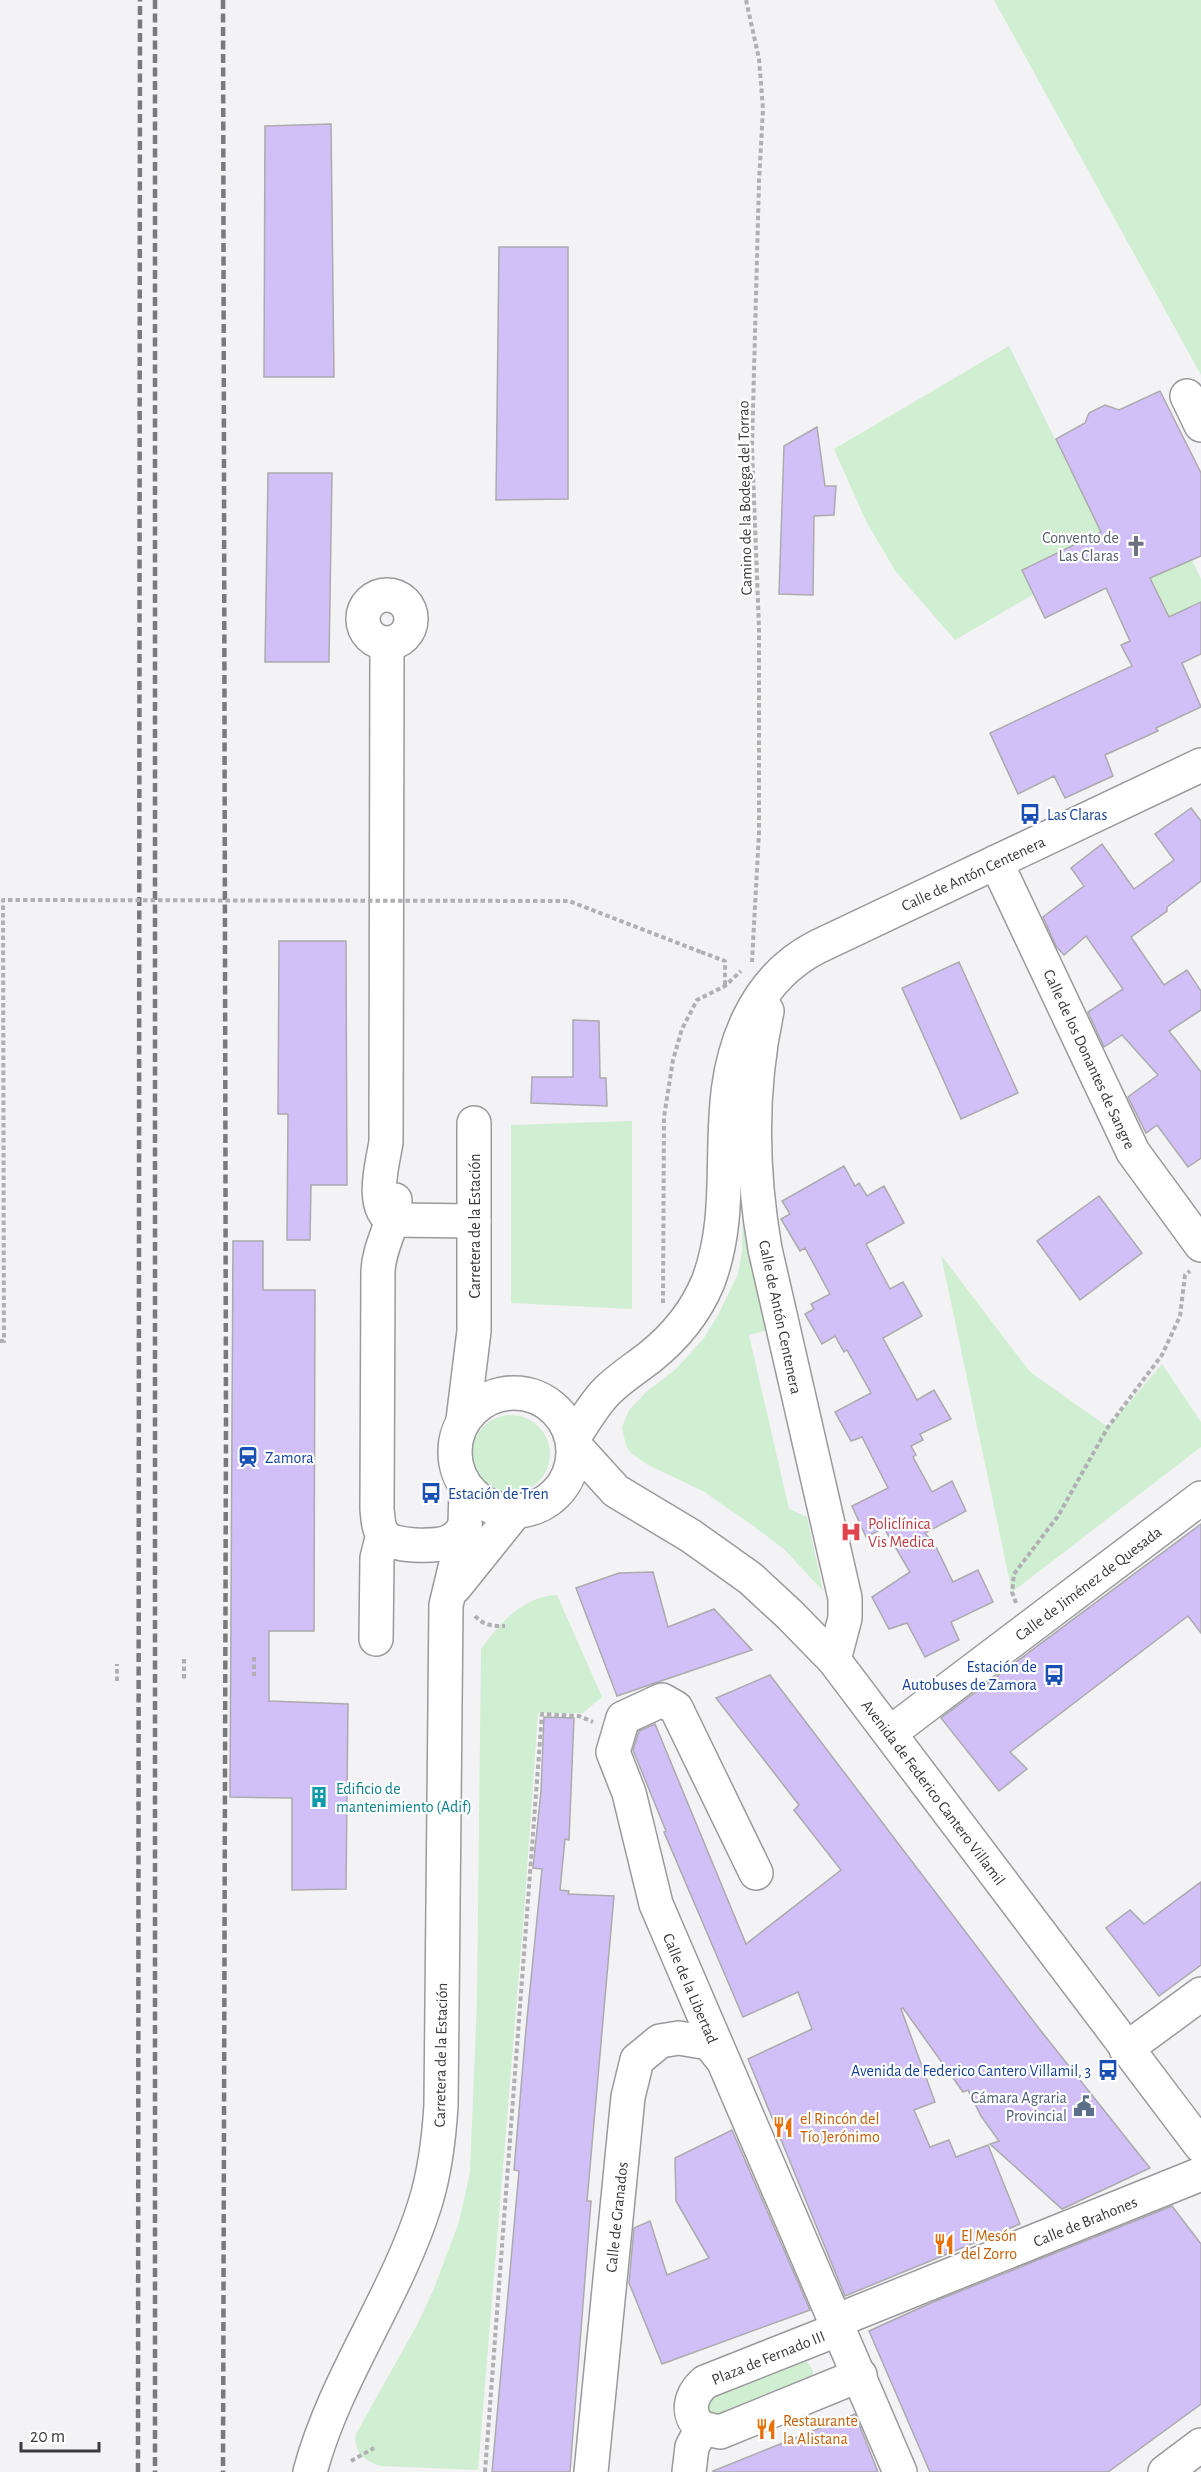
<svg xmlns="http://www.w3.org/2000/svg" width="1201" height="2472" font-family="'Alegreya Sans',sans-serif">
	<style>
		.green { fill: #d0eed1 }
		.building { fill: #d1c0f8; stroke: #abaaad; stroke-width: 1.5 }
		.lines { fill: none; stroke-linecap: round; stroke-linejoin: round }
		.minor-casing { stroke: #9a999c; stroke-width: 36 }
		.path { stroke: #b0afb2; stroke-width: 4; stroke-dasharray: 4.5 3; stroke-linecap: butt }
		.minor { stroke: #fff; stroke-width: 33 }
		.rail { stroke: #7a797b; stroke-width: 4.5; stroke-dasharray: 9 4.5; stroke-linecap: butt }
		.path-bridge { stroke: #b0afb2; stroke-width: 4; stroke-dasharray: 4.5 3; stroke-linecap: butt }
		.labels { text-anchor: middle; stroke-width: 4.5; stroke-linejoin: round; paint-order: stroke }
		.street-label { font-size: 16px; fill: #3a393b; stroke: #fff }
		.worship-label { font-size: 16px; fill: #5b616d; stroke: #fff; text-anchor: end }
		.transit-label { font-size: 16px; fill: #164399; stroke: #fff; text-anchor: start }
		.health-label { font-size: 16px; fill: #be3a42; stroke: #fff; text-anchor: start }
		.culture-label { font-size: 16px; fill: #0d838f; stroke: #fff; text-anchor: start }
		.service-label { font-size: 16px; fill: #4e5e75; stroke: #fff; text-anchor: end }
		.food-label { font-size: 16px; fill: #c56008; stroke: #fff; text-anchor: start }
	</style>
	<rect width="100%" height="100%" fill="#f3f2f5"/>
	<g class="green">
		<path d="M994 0H1201V375Z"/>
		<path d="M1009 346 1101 532 1022 569 1034 594 955 640 896 572 866 521 834 449Z"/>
		<path d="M1192 560 1201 579V602L1169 617 1150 578Z"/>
		<path d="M632 1121V1309L511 1303V1125Z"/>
		<path d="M744 1162 771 1329 749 1335 789 1509 807 1517 823 1591 784 1549 752 1525 703 1491 648 1465 632 1454 626 1446 622 1427 629 1410 646 1392 676 1369 704 1338 718 1315 738 1274 742 1251Z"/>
		<path d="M941 1255 1030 1372 1108 1427 1162 1364 1201 1422V1447L1012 1592Z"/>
		<circle cx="511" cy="1454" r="39"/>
		<path d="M557 1595 602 1697 583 1713H538L524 1912 478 2470 381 2466C365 2462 353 2452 356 2434L417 2325 433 2291 459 2222 470 2172 477 2001 481 1649C500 1623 524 1596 557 1595Z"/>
		<path d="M804 2358 813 2370 812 2380 728 2421 707 2415V2397Z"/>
	</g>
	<g class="building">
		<path d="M331 124 334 377H264L265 126Z"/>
		<path d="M499 247H568V499L496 500Z"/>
		<path d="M1160 391 1201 473V556L1150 578 1169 617 1201 602V654L1182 663 1201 707 1156 728 1158 731 1105 755 1113 776 1065 798 1054 776 1018 794 990 733 1132 666 1121 645 1130 641 1106 588 1045 618 1022 570 1101 532 1056 439 1085 423 1089 413 1105 405 1119 410Z"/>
		<path d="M817 427 825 486H836L834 515 814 516 813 595 779 594 784 446Z"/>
		<path d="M268 473H332L329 662H265Z"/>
		<path d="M1191 808 1201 821V881L1167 907V911L1131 937 1164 985 1187 970 1201 991V1010L1169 1031 1201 1072V1158L1188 1167 1157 1125 1146 1133 1128 1097 1158 1075 1122 1035 1104 1047 1088 1012 1123 989 1086 936 1064 955 1056 946 1043 917 1084 886 1071 868 1102 844 1134 889 1174 860 1155 834Z"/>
		<path d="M279 941H346L347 1185H311L310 1240H287L288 1114H278Z"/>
		<path d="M959 962 1018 1093 961 1119 902 988Z"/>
		<path d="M573 1020 599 1021 600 1078H606L607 1106 531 1103 532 1077H573Z"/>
		<path d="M844 1166 855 1186 859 1183 867 1196 884 1186 904 1223 866 1244 890 1289 903 1282 922 1316 883 1338 917 1400 934 1390 951 1419 920 1434 923 1440 911 1446 916 1455 913 1457 932 1492 952 1481 966 1511 925 1533 936 1547 953 1582 978 1570 993 1602 951 1622 959 1640 925 1657 907 1623 889 1629 872 1597 910 1572 884 1528 866 1537 852 1506 888 1488 862 1437 851 1441 835 1412 871 1393 847 1350 844 1352 835 1336 822 1344 805 1314 814 1309 811 1304 830 1294 805 1248 800 1251 781 1219 790 1214 782 1201Z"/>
		<path d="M1099 1196 1142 1253 1080 1300 1037 1241Z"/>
		<path d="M233 1241H263V1290H315L314 1631H269V1701L348 1704 346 1889 292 1890V1798L230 1797Z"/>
		<path d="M1201 1524V1633L1188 1616 1010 1752 1027 1769 999 1791 941 1718Z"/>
		<path d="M653 1572 668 1627 714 1609 752 1650 617 1696 576 1588 619 1573Z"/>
		<path d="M770 1675 1041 2031 1150 2168 1062 2209 990 2144 999 2141 981 2116 968 2090 963 2092 903 2008 901 2009 935 2102 914 2110 930 2147 949 2140 956 2157 988 2145 1020 2224 845 2296 748 2059 812 2029 798 1992 743 2017 664 1832 666 1831 633 1750 639 1731 655 1724 746 1944 841 1870 794 1810 799 1805 716 1698Z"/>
		<path d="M544 1717 574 1718 569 1840 565 1839 560 1890 569 1891 568 1894 614 1896 587 2201H591L570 2472H492L519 2171 514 2170 526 2029 542 1869 533 1868 541 1791Z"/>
		<path d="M1201 1882V1965L1159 1996 1106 1928 1130 1910 1144 1924Z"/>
		<path d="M732 2130 810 2310 662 2364 629 2283 634 2228 650 2221 667 2275 709 2258 676 2201 675 2158Z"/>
		<path d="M1172 2206 1201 2244V2404L1108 2472H930L869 2331 933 2302Z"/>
		<path d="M855 2414 878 2472H713V2471Z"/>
	</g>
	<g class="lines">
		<defs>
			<g id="minor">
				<path d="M1187 396 1201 425"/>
				<circle cx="387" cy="619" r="24"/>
				<path d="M387 644 386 1142C383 1162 369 1208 393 1220L474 1221"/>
				<path d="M996 862 1133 1152 1201 1245"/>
				<path d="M767 1011C750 1090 751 1169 765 1249L845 1598V1618L834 1660"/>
				<path d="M395 1200C395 1225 379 1245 378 1271L377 1509C378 1518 378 1529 384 1536 393 1547 435 1547 448 1542 456 1539 461 1533 465 1526"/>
				<circle cx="514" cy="1452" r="59"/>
				<path d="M463 1420 474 1331V1123"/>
				<path d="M573 1439C583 1423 594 1404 607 1391 620 1378 636 1368 650 1357 675 1337 696 1311 708 1282 741 1196 706 1106 749 1018 764 987 786 963 817 947L1201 765"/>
				<path d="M574 1445 616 1491 691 1536 750 1578 790 1615 834 1660 1201 2146"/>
				<path d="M455 1587 516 1511"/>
				<path d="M376 1639 377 1558 383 1534"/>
				<path d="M890 1733 1201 1498"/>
				<path d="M756 1873 676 1708 662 1700 623 1718 613 1752 629 1793 656 1904 900 2472"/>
				<path d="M1126 2049 1201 1994"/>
				<path d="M836 2321 1201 2174"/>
				<path d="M839 2329 705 2382C690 2395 685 2415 702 2428L720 2432 860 2375"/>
				<path d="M310 2472C335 2378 396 2297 425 2204 435 2172 439 2139 441 2105L446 1605 465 1526 466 1487"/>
				<path d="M591 2472 628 2097 637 2060 660 2041 679 2038 709 2043 721 2058"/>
				<path d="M689 2472 692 2447 702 2428"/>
				<path d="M1165 2472 1201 2445"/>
			</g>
		</defs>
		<use href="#minor" class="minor-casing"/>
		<g class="path">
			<path d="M746 0 759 59 763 109 759 182 752 447 759 628V832L752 962"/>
			<path d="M701 952 725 961V986"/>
			<path d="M663 1303 664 1117 673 1060 682 1029 697 1000 725 986 741 971"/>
			<path d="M1016 1603 1012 1592 1014 1574 1058 1516 1108 1427 1162 1355 1180 1316 1185 1275 1190 1271"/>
			<path d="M475 1616C484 1626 494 1626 505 1626"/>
			<path d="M254 1657V1676"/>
			<path d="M184 1659V1679"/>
			<path d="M117 1681V1664"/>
			<path d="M351 2461 374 2448"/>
			<path d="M485 2472 542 1714 579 1716 593 1722"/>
		</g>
		<use href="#minor" class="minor"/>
		<g class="rail">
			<path d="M155 0V2472"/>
			<path d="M223 0 226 1426 223 2472"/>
			<path d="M138 2472 140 0"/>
		</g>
		<path class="path-bridge" d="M0 1341H4L3 900 569 901 701 952"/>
	</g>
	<defs>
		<symbol id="church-bare" viewBox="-9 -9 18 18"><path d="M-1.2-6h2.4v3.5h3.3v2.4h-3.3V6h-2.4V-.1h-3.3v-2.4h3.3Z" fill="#6b7280" stroke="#fff" stroke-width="2.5" paint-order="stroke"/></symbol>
		<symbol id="bus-bare" viewBox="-9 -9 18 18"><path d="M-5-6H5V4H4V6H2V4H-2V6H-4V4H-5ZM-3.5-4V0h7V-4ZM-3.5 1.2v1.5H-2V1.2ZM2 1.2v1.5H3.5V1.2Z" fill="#1a4fb4" stroke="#fff" stroke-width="2.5" paint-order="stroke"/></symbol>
		<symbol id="station-bare" viewBox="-9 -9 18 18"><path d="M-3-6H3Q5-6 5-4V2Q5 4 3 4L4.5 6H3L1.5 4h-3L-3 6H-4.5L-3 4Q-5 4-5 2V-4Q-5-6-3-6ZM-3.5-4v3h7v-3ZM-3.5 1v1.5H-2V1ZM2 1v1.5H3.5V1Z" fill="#1a4fb4" stroke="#fff" stroke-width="2.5" paint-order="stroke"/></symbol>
		<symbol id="hospital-bare" viewBox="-9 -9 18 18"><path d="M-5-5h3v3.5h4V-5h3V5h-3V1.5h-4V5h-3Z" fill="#e0444e" stroke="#fff" stroke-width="2.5" paint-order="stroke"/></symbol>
		<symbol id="building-bare" viewBox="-9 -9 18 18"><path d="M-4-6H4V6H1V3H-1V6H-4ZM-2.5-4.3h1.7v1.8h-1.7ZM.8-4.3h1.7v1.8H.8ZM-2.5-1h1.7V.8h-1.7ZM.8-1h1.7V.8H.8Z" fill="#0f9aa8" stroke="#fff" stroke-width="2.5" paint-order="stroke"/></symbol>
		<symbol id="civic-bare" viewBox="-9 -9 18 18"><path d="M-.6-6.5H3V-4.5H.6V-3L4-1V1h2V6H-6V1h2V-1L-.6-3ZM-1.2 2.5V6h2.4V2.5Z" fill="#5c6f8a" stroke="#fff" stroke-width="2.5" paint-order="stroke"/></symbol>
		<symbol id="restaurant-bare" viewBox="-9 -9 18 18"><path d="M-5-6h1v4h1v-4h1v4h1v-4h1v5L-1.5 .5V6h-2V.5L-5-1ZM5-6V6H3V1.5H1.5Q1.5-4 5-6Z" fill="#e8710a" stroke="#fff" stroke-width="2.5" paint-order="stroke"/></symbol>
	</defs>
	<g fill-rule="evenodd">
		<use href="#church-bare" x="1121" y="531" width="30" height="30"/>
		<use href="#bus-bare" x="1015" y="799" width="30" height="30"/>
		<use href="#station-bare" x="233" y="1442" width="30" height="30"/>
		<use href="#bus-bare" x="416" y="1478" width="30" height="30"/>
		<use href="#hospital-bare" x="836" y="1517" width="30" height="30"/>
		<use href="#bus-bare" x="1039" y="1660" width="30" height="30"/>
		<use href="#building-bare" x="304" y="1782" width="30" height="30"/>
		<use href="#bus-bare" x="1093" y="2055" width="30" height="30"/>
		<use href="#civic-bare" x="1069" y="2091" width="30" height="30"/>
		<use href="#restaurant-bare" x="768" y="2112" width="30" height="30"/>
		<use href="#restaurant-bare" x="929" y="2229" width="30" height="30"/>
		<use href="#restaurant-bare" x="751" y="2414" width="30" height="30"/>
	</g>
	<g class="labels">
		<g class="street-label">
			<text transform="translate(744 498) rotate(-91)" y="6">Camino de la Bodega del Torrao</text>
			<text transform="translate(973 873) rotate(-25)" y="6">Calle de Antón Centenera</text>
			<text transform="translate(1090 1059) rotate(65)" y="6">Calle de los Donantes de Sangre</text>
			<text transform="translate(474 1226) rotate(-90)" y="6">Carretera de la Estación</text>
			<text transform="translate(781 1317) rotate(78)" y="6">Calle de Antón Centenera</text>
			<text transform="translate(1088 1583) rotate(-37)" y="6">Calle de Jiménez de Quesada</text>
			<text transform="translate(934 1792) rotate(53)" y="6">Avenida de Federico Cantero Villamil</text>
			<text transform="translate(691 1988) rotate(67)" y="6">Calle de la Libertad</text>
			<text transform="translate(440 2055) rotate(-89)" y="6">Carretera de la Estación</text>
			<text transform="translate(616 2217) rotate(-84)" y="6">Calle de Granados</text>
			<text transform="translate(1085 2221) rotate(-22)" y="6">Calle de Brahones</text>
			<text transform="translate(768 2357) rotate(-22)" y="6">Plaza de Fernado III</text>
		</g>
		<g class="worship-label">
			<text x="1119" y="543">Convento de<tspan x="1119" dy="18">Las Claras</tspan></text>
		</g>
		<g class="transit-label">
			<text x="1047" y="820">Las Claras</text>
			<text x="265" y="1463">Zamora</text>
			<text x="448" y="1499">Estación de Tren</text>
			<text x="1037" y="1672" text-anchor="end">Estación de<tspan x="1037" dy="18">Autobuses de Zamora</tspan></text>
			<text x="1091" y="2076" text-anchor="end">Avenida de Federico Cantero Villamil, 3</text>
		</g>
		<g class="health-label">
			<text x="868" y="1529">Policlínica<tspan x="868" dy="18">Vis Medica</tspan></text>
		</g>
		<g class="culture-label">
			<text x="336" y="1794">Edificio de<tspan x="336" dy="18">mantenimiento (Adif)</tspan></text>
		</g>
		<g class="service-label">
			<text x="1067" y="2103">Cámara Agraria<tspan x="1067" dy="18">Provincial</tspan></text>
		</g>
		<g class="food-label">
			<text x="800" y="2124">el Rincón del<tspan x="800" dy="18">Tío Jerónimo</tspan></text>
			<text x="961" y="2241">El Mesón<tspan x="961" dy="18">del Zorro</tspan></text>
			<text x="783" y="2426">Restaurante<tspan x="783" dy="18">la Alistana</tspan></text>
		</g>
	</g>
	<path d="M21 2442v9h78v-9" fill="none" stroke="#3a393b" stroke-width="3"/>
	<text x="30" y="2442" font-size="18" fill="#3a393b" stroke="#ffffff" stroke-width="4.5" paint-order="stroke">20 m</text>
</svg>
